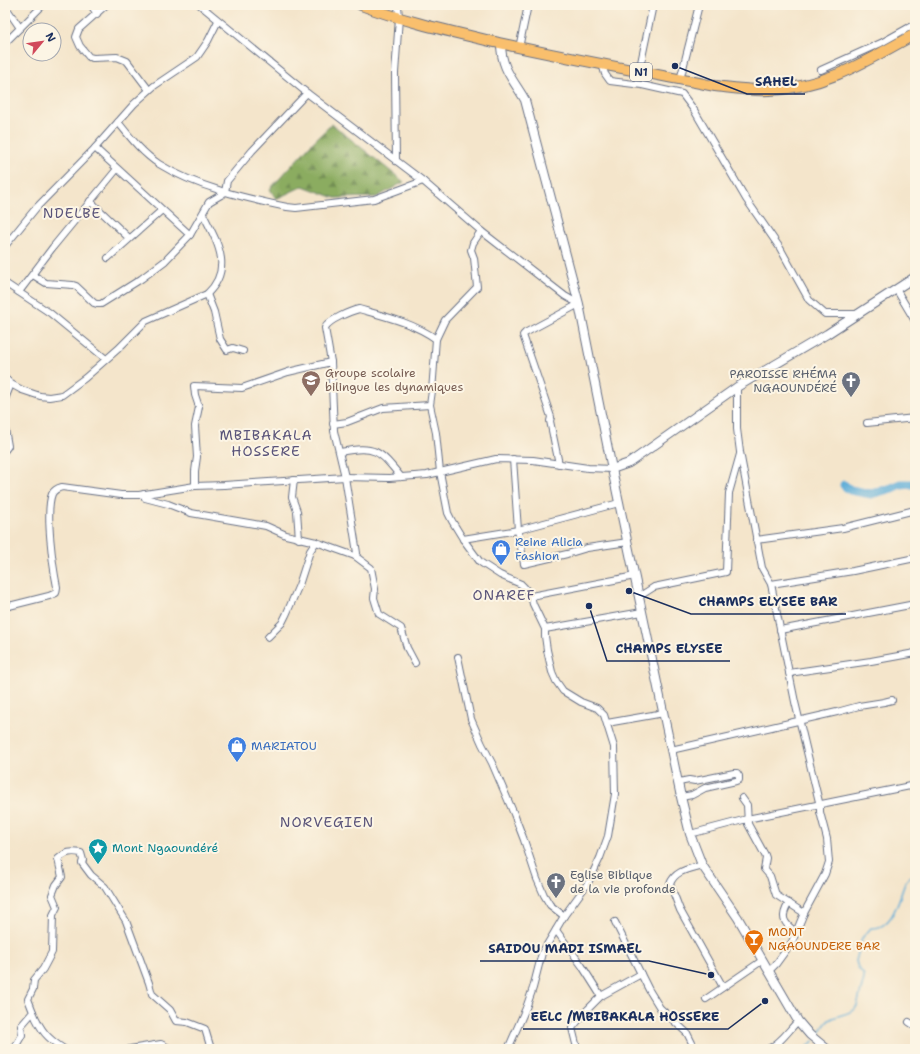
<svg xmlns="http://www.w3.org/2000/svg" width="920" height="1054" font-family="'Shantell Sans',sans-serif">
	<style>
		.forest { fill: url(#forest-firs); stroke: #536e5f }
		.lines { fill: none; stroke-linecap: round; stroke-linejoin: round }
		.stream { stroke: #5eadd8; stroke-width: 1.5 }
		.river { stroke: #5eadd8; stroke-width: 9 }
		.minor-casing { stroke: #676f84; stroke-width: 8 }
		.tertiary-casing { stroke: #676f84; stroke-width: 10 }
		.trunk-casing { stroke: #676f84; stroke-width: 12 }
		.minor { stroke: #fff; stroke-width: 6 }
		.tertiary { stroke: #fff; stroke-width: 8 }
		.trunk { stroke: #f9bf6d; stroke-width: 10 }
		.labels { text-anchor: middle; stroke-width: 4; stroke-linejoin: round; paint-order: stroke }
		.shield { fill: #fcf5e5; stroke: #5e6a86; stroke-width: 1 }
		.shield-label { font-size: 11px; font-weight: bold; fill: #1b2f5e }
		.education-label { font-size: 12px; fill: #785e54; stroke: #fcf5e5; text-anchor: start }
		.worship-label { font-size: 12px; fill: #5b616d; stroke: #fcf5e5; text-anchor: end }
		.shop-label { font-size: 12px; fill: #366cbe; stroke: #fcf5e5; text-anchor: start }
		.culture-label { font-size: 12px; fill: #0d838f; stroke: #fcf5e5; text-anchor: start }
		.food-label { font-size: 12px; fill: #c56008; stroke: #fcf5e5; text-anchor: start }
		.quarter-label { font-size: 14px; letter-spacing: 1px; fill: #595379; stroke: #fcf5e5 }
		.leader { fill: none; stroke: #1b2f5e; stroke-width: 1.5 }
		.callout-dot { fill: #1b2f5e; stroke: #fcf5e5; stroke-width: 1.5 }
		.callout-label { font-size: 13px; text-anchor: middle; font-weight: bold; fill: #1b2f5e; stroke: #fcf5e5; stroke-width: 4; stroke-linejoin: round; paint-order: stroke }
	</style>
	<defs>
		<pattern id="forest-firs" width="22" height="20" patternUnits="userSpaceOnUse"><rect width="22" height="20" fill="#8bac60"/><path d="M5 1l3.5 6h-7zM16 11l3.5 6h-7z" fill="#718c52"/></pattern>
	</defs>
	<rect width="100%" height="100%" fill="#fcf5e5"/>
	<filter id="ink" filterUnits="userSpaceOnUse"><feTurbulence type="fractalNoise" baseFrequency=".025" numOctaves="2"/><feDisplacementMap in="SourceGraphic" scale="8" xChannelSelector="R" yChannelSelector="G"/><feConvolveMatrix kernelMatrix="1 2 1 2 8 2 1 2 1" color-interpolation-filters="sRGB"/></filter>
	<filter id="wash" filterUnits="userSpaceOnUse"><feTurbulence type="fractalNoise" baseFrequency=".012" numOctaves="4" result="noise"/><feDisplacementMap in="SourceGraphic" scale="16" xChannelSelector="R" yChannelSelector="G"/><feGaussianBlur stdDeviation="0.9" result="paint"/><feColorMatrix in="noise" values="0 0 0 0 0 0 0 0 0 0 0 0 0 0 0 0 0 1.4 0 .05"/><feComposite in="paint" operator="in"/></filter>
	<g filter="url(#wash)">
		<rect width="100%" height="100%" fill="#f4e5cb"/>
		<path class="forest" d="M332 124 404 182 377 197 335 198 303 186 276 199 270 189 314 141Z"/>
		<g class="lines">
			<g class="stream">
				<path d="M817 1037C821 1032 823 1026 828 1021 836 1014 850 1016 857 1006L864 979V975L858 968 856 961 862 938 871 928C894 930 899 896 906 881 908 878 912 875 915 872"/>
				<path d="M806 1049 813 1041"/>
			</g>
			<path class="river" d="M844 485 850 490 871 494 892 488 900 484H915"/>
		</g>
	</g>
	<g filter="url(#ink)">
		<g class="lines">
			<defs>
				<g id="minor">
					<path d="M91 5 97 14"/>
					<path d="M106 5 79 29 76 37 80 46 89 57 93 58 117 57 127 61 149 90"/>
					<path d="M200 5 307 93 423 181 481 231 565 296 579 304"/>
					<path d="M5 6 20 28"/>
					<path d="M5 43 43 5"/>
					<path d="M519 48 528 5"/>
					<path d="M602 64 605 74 610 81 642 85 682 94 694 110 746 199 780 248 809 300 825 314H857"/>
					<path d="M821 70 881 43 915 24"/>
					<path d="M639 72 653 5"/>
					<path d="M680 80 699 5"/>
					<path d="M118 122C130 137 142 153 159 164 196 187 245 198 287 207L296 208 374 199 423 181"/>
					<path d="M95 148 190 235 209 202 221 195 225 192 227 181 252 151 307 93"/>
					<path d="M396 161 395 73 399 18 398 5"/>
					<path d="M90 201 129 238"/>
					<path d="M481 231 473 243 471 250 474 258 477 287 445 320 436 339 432 391 430 405 436 433 440 472 448 513 452 521 463 539 480 562 500 575 521 584 524 587 531 596 533 604 545 629V636L547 650 552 672 556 681 563 691 581 702 597 708 604 715 614 747 615 794 608 836 600 858 588 883 564 916 542 953 533 988 526 1008 508 1049"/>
					<path d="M5 246 36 208 95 148 134 104 154 86 197 57 208 41 218 21"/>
					<path d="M108 258 162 210"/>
					<path d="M33 275 46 283 73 285 76 286 94 303 97 304H101L141 279 165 261 190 235"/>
					<path d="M5 283 50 313 106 359"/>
					<path d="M896 289 915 321"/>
					<path d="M19 292 53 247 117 169"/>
					<path d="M207 294 214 312 220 339 227 350 233 348 243 351"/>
					<path d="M5 378 11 384 22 390 40 396 49 397 62 395 85 378 118 349 146 321 207 294C234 268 217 242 203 214"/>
					<path d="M737 387V429L740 452 762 568 771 584 795 702 820 806V812L827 839 829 862 825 874 804 913 792 942 776 964 769 971"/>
					<path d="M5 399 11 384"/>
					<path d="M867 423 915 418"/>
					<path d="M333 424 347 422 383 408 430 405"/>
					<path d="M5 429 8 446 5 450"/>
					<path d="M340 452C375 445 379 450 401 477"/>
					<path d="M513 459 518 530 524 564 567 554 587 548 628 542"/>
					<path d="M559 464 550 421 551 417 523 335 525 333 579 304"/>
					<path d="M294 480 292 497 297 511 299 539"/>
					<path d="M195 486V471L197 457 195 426 199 407 195 395 194 386 242 388 288 372 331 362"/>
					<path d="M144 494 145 498 168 504 191 513 266 526 286 535 316 542 355 556 357 553 345 477 334 431 331 362 325 328C328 320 351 311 359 309 384 316 414 323 436 339"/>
					<path d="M463 539 518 530 619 503"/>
					<path d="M756 540 843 528 915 510"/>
					<path d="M355 556 371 568 375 589 374 598 379 614 401 628 407 648 415 663"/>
					<path d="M771 584 853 571 915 558"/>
					<path d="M531 596 635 576"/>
					<path d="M640 596 654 587 726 572 729 493 740 454"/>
					<path d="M5 607 49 596 56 593 57 587C53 567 45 512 52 494 54 490 58 488 62 487L121 495H139L195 486 224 485 345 477 389 478 427 475 496 459 533 460 588 468 612 469"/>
					<path d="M545 629 642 612"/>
					<path d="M780 630 915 604"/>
					<path d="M268 637 282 623 286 615 299 585 310 551 316 542"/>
					<path d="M458 657 471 719 482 744 492 763 514 814 524 840 537 879 544 895 550 905 564 916"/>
					<path d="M789 673 871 661 915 653"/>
					<path d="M607 723 664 713"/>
					<path d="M671 750 837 712 859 706 884 702 892 700"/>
					<path d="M679 782 689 780 695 781 734 773H737L739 776V780L736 781 705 788 692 795 681 797"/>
					<path d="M742 798 747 805 748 824 765 855 766 858 764 869 770 876 776 895 804 913"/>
					<path d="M690 834 747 819 915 785"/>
					<path d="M702 865C690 869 675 870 670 884L680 910 723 987"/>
					<path d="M789 903C780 917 783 923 796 932"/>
					<path d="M615 922 649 990 660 1008 687 1033 693 1045"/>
					<path d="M556 930 582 966 601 996 641 974"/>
					<path d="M706 999 763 960"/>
					<path d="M33 1012C41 1031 47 1038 64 1049"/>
					<path d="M909 1022 915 1026"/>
					<path d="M576 1044 572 1028 588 1009 601 996"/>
					<path d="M14 1049 22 1035 21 1026 33 1012 28 999 33 989 34 980 43 969 52 952 53 915 57 907 52 895 56 885 62 877 58 859C66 852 71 851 81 853L83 860 82 863 91 875 105 887 126 921 149 983 152 994 170 1010 176 1021 187 1022 205 1029 211 1049"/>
					<path d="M130 1049 161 1044 171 1049"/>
					<path d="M768 1049C781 1043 788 1031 798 1021"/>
				</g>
				<g id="tertiary">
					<path d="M501 43C501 69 513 79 525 100L579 304 612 469 681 797 690 834 702 865 738 918 798 1021 810 1035 827 1049"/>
					<path d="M612 469 629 463 737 387 827 334 915 277"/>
				</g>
				<path id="trunk" d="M361 5C406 22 453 32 499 43 571 59 643 72 715 86 733 88 751 91 769 90 825 88 868 60 915 34"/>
			</defs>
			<use href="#minor" class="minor-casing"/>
			<use href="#tertiary" class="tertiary-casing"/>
			<use href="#trunk" class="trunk-casing"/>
			<use href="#minor" class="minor"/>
			<use href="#tertiary" class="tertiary"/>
			<use href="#trunk" class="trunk"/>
		</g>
	</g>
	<defs>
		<symbol id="school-pin" viewBox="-11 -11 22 30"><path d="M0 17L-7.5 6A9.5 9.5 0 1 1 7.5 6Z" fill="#8d6e63" stroke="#fcf5e5"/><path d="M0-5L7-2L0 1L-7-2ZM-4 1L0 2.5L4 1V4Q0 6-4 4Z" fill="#fff"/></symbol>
		<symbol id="church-pin" viewBox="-11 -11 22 30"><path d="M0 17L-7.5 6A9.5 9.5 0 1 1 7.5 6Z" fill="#6b7280" stroke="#fcf5e5"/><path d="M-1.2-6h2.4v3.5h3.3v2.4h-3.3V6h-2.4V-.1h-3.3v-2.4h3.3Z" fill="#fff"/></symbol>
		<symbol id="shop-pin" viewBox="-11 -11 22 30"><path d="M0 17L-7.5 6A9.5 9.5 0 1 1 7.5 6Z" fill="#3f7fe0" stroke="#fcf5e5"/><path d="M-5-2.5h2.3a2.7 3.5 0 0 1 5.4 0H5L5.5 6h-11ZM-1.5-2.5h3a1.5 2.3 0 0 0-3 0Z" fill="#fff"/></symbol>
		<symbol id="sight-pin" viewBox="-11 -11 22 30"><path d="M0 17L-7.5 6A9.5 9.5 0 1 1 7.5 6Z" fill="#0f9aa8" stroke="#fcf5e5"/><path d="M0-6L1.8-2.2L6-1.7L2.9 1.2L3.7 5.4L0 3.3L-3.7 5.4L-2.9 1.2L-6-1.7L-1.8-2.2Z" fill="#fff"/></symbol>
		<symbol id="bar-pin" viewBox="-11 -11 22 30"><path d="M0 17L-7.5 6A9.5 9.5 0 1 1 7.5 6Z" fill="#e8710a" stroke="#fcf5e5"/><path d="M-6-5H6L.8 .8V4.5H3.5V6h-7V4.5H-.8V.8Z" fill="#fff"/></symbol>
	</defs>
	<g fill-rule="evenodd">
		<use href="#school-pin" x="300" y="369" width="22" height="30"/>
		<use href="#church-pin" x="840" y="370" width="22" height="30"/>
		<use href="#shop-pin" x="490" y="538" width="22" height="30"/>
		<use href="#shop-pin" x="226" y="735" width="22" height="30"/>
		<use href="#sight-pin" x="87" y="837" width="22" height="30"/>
		<use href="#church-pin" x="545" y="871" width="22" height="30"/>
		<use href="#bar-pin" x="743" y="928" width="22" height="30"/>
	</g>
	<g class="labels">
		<rect class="shield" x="630" y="63" width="22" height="18" rx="3"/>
		<g class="shield-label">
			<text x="641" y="76">N1</text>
		</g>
		<g class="education-label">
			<text x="325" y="377">Groupe scolaire<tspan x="325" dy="14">bilingue les dynamiques</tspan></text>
		</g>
		<g class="worship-label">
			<text x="837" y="378">PAROISSE RHÉMA<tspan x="837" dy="14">NGAOUNDÉRÉ</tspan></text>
			<text x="570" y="879" text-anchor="start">Eglise Biblique<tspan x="570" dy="14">de la vie profonde</tspan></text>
		</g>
		<g class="shop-label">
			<text x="515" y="546">Reine Alicia<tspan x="515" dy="14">Fashion</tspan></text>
			<text x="251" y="750">MARIATOU</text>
		</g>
		<g class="culture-label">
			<text x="112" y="852">Mont Ngaoundéré</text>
		</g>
		<g class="food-label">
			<text x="768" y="936">MONT<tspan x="768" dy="14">NGAOUNDERE BAR</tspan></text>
		</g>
		<g class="quarter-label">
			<text x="72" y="218">NDELBE</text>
			<text x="266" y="440">MBIBAKALA<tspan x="266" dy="16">HOSSERE</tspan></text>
			<text x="504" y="600">ONAREF</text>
			<text x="327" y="827">NORVEGIEN</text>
		</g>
	</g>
	<path class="leader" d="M675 66L747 94H805M629 591L691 614H846M589 606L607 661H730M711 975L649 961H480M765 1001L728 1029H523"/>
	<g class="callout-dot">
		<circle cx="675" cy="66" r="4"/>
		<circle cx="629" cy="591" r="4"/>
		<circle cx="589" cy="606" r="4"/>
		<circle cx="711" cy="975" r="4"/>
		<circle cx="765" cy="1001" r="4"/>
	</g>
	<g class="callout-label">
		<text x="776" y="86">SAHEL</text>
		<text x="768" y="606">CHAMPS ELYSEE BAR</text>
		<text x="669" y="653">CHAMPS ELYSEE</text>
		<text x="565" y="953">SAIDOU MADI ISMAEL</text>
		<text x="625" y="1021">EELC /MBIBAKALA HOSSERE</text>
	</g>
	<rect width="920" height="1054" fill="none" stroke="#fcf5e5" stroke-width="20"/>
	<g transform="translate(42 42) rotate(61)"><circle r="19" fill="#fcf5e5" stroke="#a2a6af"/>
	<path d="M0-3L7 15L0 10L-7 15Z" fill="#d1495b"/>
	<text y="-6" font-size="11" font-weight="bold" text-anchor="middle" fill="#1b2f5e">N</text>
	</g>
</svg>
